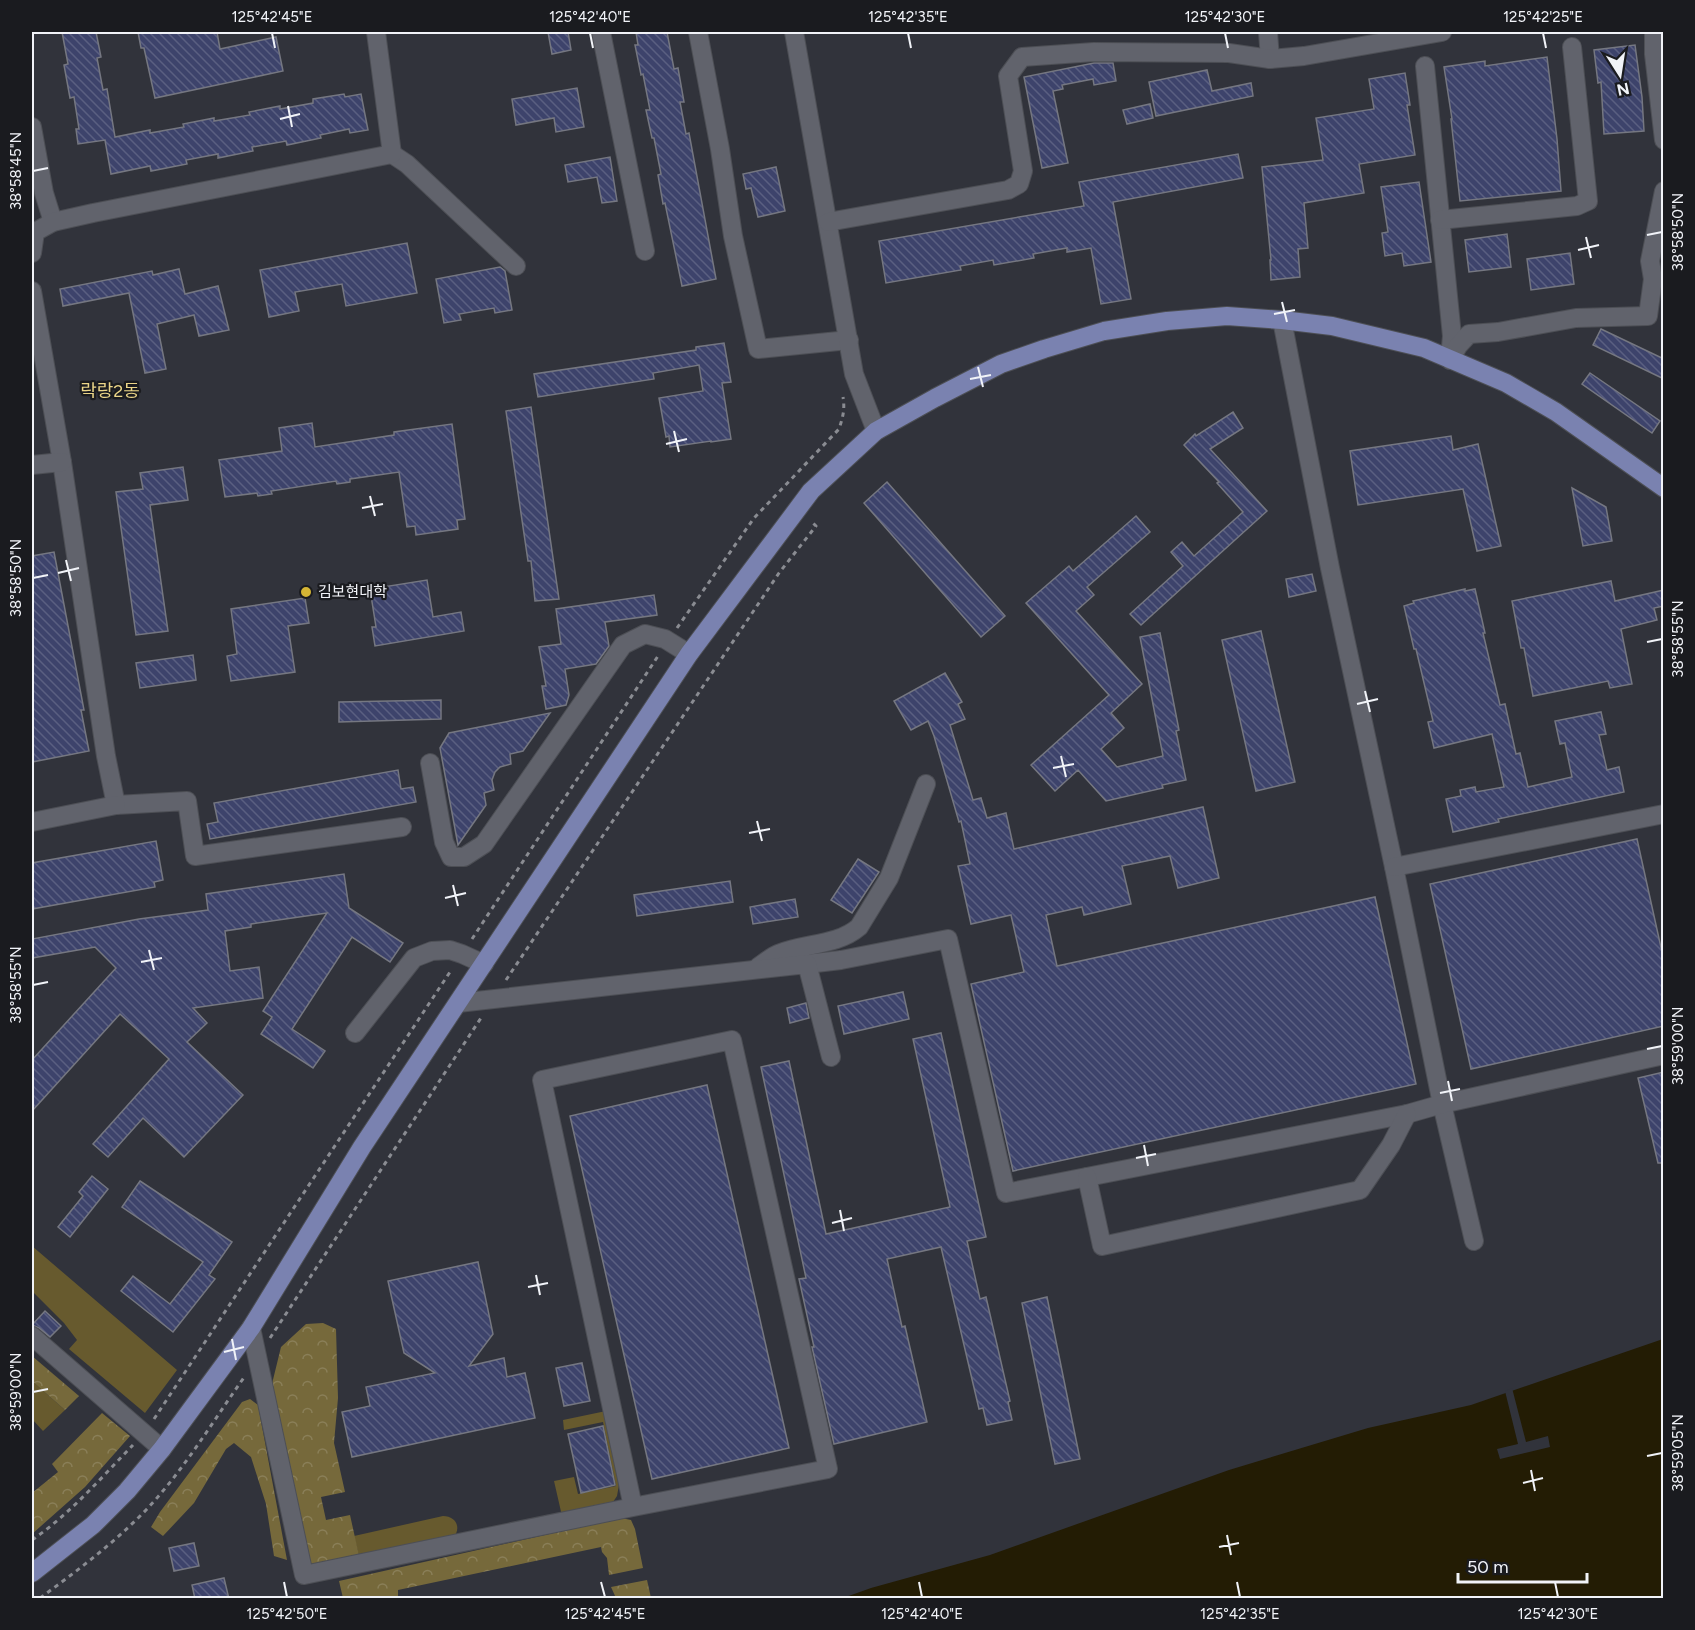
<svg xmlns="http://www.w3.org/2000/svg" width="1695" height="1630" font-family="Figtree,'Noto Sans KR',sans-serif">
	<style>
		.grass { fill: #675a2e }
		.forest { fill: url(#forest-crowns) }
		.water { fill: #231c04 }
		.pier { fill: #31333b }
		.building { fill: url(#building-back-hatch); stroke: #757781; stroke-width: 1.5 }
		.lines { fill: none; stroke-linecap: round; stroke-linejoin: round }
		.minor-casing { stroke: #4d4f55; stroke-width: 20 }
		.major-casing { stroke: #4d4f55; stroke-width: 20 }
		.path { stroke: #8a8c92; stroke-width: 3; stroke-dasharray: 4.5 4.5; stroke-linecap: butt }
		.minor { stroke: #61636c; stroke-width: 18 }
		.major { stroke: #7a82b0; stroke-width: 18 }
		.ticks { fill: none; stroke: #f1f3f8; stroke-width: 2 }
		.poi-dot { fill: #d5b534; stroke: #1a1b1f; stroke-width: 2 }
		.labels { text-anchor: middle; stroke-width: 4.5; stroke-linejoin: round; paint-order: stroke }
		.poi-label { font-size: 15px; fill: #f1f3f8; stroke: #1a1b1f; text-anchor: start }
		.quarter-label { font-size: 18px; fill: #ebd588; stroke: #1a1b1f }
		.neatline { fill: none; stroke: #f1f3f8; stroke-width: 2 }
		.ticks-label { font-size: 15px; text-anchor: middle; fill: #f1f3f8 }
	</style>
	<defs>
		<pattern id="forest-crowns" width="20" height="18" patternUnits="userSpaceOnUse" patternTransform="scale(1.5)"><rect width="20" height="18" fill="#76693b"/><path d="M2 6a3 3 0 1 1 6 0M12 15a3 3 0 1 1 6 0" fill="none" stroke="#8a7f58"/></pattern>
		<pattern id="building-back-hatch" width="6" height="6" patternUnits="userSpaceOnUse" patternTransform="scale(1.5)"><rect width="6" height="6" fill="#3d436b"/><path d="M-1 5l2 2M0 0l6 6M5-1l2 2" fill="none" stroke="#5a5f81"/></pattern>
	</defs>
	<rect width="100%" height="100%" fill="#31333b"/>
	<g class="grass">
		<path d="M32 1246 177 1370 145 1413 69 1349 77 1340 64 1323 32 1291Z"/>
		<path d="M32 1381 65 1410 43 1431 32 1419Z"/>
		<path d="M606 1411 619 1485 617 1496 613 1502 562 1516 554 1481 574 1477 578 1494 616 1486 603 1422 564 1430 563 1420Z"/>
		<path d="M443 1516C456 1516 462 1528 453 1538L360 1560 354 1536Z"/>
	</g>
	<g class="forest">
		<path d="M323 1323 336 1329 338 1398 334 1443 345 1492 321 1497 326 1520 350 1515 360 1560 315 1567 310 1563 271 1388 281 1347 306 1324Z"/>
		<path d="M32 1356 79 1396 65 1410 32 1381Z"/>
		<path d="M250 1399 258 1405 287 1560 274 1556 266 1504 251 1457 234 1443 226 1449 194 1503 163 1536 151 1527 160 1512 242 1402Z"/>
		<path d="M102 1413 130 1436 85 1487 32 1534V1493L58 1472 52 1464Z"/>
		<path d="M621 1518 631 1520 635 1529 643 1568 609 1575 607 1558 602 1552 601 1547 398 1590V1598H343L339 1581Z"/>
		<path d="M647 1580 651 1598H616L611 1587Z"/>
	</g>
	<path class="water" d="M1663 1339V1598H843L871 1588 990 1555 1229 1470 1368 1428 1471 1405Z"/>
	<path class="pier" d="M1512 1388 1526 1442 1548 1436 1550 1447 1500 1459 1497 1449 1518 1444 1505 1391Z"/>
	<g class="building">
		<path d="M62 32H96L101 57 97 58 103 90 107 89 115 137 150 130V133L184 127 183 124 214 118V121L250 115 249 112 280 106V109L313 103V99L344 94 345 97 361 94 368 130 350 133 349 129 320 135 321 138 287 145 286 141 252 147 253 151 218 158V154L186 160 187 164 151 171 150 166 111 174 105 140 78 144 76 129H79L74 97 70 98 64 65 68 64Z"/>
		<path d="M138 32H217L220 49 276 37 283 71 155 98 144 48H141Z"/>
		<path d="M548 32H568L571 50 552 54Z"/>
		<path d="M636 32H667L674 69 678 68 684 102H680L686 134 689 133 716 279 682 286 665 203 663 204 658 175 661 174 654 138H652L646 110H650L643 74 641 75 635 45H638Z"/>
		<path d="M1635 45 1642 97 1644 131 1604 134 1601 82 1598 83 1594 50Z"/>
		<path d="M1547 57 1557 139 1561 191 1460 201 1451 119H1452L1444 67 1485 61V66Z"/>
		<path d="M1094 63H1113L1116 81 1094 85 1093 79 1062 85 1063 89 1053 91 1068 163 1042 168 1024 77Z"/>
		<path d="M1207 70 1212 91 1251 83 1253 96 1156 116 1149 82Z"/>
		<path d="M1405 73 1410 105H1407L1415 155 1359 164 1364 193 1304 203 1308 248 1298 249 1300 277 1271 280 1270 260H1271L1262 167 1323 160 1316 118 1374 109 1369 79Z"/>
		<path d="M577 88 584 127 556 132 554 118 516 125 512 99Z"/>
		<path d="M1150 104 1153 118 1127 124 1123 110Z"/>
		<path d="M1238 154 1243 178 1113 202 1131 299 1101 304 1091 248 1067 252V248L1033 254 1034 258 994 265 993 260 960 266 961 270 886 283 879 241 1084 206 1079 182Z"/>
		<path d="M610 157 617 201 602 203 597 177 568 182 565 165Z"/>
		<path d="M776 167 785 211 758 217 751 188 746 189 743 174Z"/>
		<path d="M1419 182 1431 262 1404 266 1402 253 1385 256 1382 233 1388 232 1381 187Z"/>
		<path d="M1507 234 1511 267 1469 272 1465 240Z"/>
		<path d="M407 243 417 293 346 306 342 284 295 292 299 311 269 317 260 270Z"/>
		<path d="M1570 253 1574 284 1531 290 1527 259Z"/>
		<path d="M500 267 505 271 512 310 495 313 494 308 459 314 461 320 444 323 436 279Z"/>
		<path d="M179 269 185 294 218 286 229 330 199 336 194 315 157 324 166 369 145 373 129 293 63 306 60 289 152 271 153 275Z"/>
		<path d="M1601 329 1664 359V379L1593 345Z"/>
		<path d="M724 343 731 382 722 383 731 439 711 442V441L670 447 669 436 666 437 659 398 703 391 699 365 653 373 654 379 538 397 534 374 696 350V347Z"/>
		<path d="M1590 373 1660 421 1652 433 1582 384Z"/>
		<path d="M531 407 559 599 535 601 531 561H528L506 411Z"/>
		<path d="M1233 412 1243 428 1210 449 1267 511 1141 625 1130 614 1183 566 1171 552 1182 542 1194 556 1243 512 1217 483 1219 482 1184 445 1195 434 1196 436Z"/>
		<path d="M312 423 315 447 394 435V432L452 424 465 519 457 520 458 529 416 535 415 526 407 527 399 472 350 479V482L337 484 336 481 271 491 272 494 258 496 257 493 225 497 219 460 282 451 279 428Z"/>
		<path d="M1451 436 1453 450 1478 444 1501 546 1477 551 1463 489 1358 505 1350 451Z"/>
		<path d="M183 467 188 500 150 505 168 631 136 635 116 492 143 489 140 473Z"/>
		<path d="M887 482 1005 616 981 637 864 503Z"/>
		<path d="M1572 488 1606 507 1612 541 1583 546Z"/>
		<path d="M1136 516 1150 532 1087 587 1094 595 1076 611 1142 684 1111 713 1124 728 1101 749 1117 767 1163 756 1140 637 1160 633 1179 730 1176 731 1186 780 1162 785 1163 788 1106 801 1078 770 1055 791 1031 765 1109 695 1026 603 1069 566 1073 571Z"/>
		<path d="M54 552 84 710H81L89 751 32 762V556Z"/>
		<path d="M1312 574 1316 591 1289 597 1286 579Z"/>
		<path d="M427 580 433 617 461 612 464 631 375 646 372 627H376L370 589Z"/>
		<path d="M1611 581 1615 601 1664 590V606L1654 608 1657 620 1621 629 1632 684 1610 688 1608 681 1533 696 1524 648H1521L1512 601Z"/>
		<path d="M1465 589V591L1475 589 1485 633H1483L1500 705 1505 704 1516 754 1520 753 1528 787 1572 777 1565 743 1560 744 1555 721 1601 712 1606 734 1599 735 1607 770 1619 767 1624 792 1498 819 1499 822 1453 832 1446 799 1461 796 1460 790 1475 787 1476 792 1504 787 1492 734 1434 748 1428 722 1433 721 1416 649H1414L1404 606 1414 603 1413 601Z"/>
		<path d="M654 595 657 615 605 622 609 646 596 664 565 669 569 695 566 705 546 709 542 686H546L539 647 561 644 556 609Z"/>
		<path d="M305 598 309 623 288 626 295 672 231 681 227 656 237 654 231 609Z"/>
		<path d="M1261 631 1295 782 1256 791 1222 640Z"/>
		<path d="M193 655 196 680 140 688 136 663Z"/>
		<path d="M945 673 962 702 958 704 965 719 950 725 973 800 981 798 987 818 1006 813 1014 849 1203 807 1219 878 1178 888 1170 856 1122 866 1131 904 1084 915 1082 907 1046 915 1057 966 1375 897 1416 1084 1013 1171 971 984 1024 972 1011 915 971 924 958 866 970 864 961 821 959 822 934 736 928 721 911 730 894 701Z"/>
		<path d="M441 700V719L339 722V702Z"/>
		<path d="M550 713 523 751 510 754 511 764 500 767 495 772 492 780 494 790 484 793 486 805 458 845 440 748 449 733Z"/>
		<path d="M398 770 401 789 413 787 416 802 210 839 207 824 218 822 214 803Z"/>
		<path d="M1637 839 1664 961V1026L1471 1069 1430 884Z"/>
		<path d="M156 841 163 880 154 882 155 887 32 909V863Z"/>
		<path d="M858 859 879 872 852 913 831 900Z"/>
		<path d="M344 874 349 908 403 943 390 962 352 937 292 1029 325 1051 313 1068 261 1034 272 1017 263 1011 327 913 251 924V927L225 931 230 971 259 967 263 998 193 1008 207 1023 187 1042 243 1095 184 1157 143 1118 108 1157 93 1144 169 1059 120 1014 32 1111V1060L116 968 95 947 32 958V939L139 919 208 910 206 894Z"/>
		<path d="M730 881 733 902 637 916 634 895Z"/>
		<path d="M795 899 798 917 753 924 750 907Z"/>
		<path d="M903 992 909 1019 844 1034 838 1006Z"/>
		<path d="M806 1003 809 1018 790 1023 787 1008Z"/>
		<path d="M941 1033 986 1237 967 1241 980 1299 986 1297 1010 1401 1008 1402 1012 1420 987 1425 983 1408 979 1409 941 1247 887 1259 902 1327 905 1326 927 1422 834 1444 812 1347H814L799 1279 806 1278 761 1067 789 1061 826 1234 950 1207 913 1039Z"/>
		<path d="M1664 1072V1163H1658L1638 1078Z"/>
		<path d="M707 1085 789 1448 652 1479 570 1116Z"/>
		<path d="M92 1176 108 1189 70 1237 58 1227 83 1196 79 1192Z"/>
		<path d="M140 1181 232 1242 209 1275 215 1279 173 1332 121 1291 133 1276 170 1304 203 1262 122 1207Z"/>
		<path d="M478 1262 493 1334 469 1366 504 1358 507 1377 525 1373 535 1418 352 1457 342 1412 370 1406 366 1387 435 1373 404 1353 388 1281Z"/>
		<path d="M1047 1297 1080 1459 1055 1464 1022 1303Z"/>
		<path d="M45 1311 61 1326 50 1337 39 1328 32 1325Z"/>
		<path d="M582 1363 590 1401 564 1406 556 1368Z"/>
		<path d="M603 1426 615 1485 581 1493 568 1434Z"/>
		<path d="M194 1543 199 1566 174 1571 169 1548Z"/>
		<path d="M224 1578 229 1599H195L192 1585Z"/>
	</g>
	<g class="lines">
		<defs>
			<g id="minor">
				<path d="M601 32 645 251"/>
				<path d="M698 32 720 149 733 236 758 349 849 340"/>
				<path d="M794 32 854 374 876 431"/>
				<path d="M1268 32 1270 59"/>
				<path d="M1654 32V54L1664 140"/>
				<path d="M1425 66 1452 336 1450 358"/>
				<path d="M32 127 44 193 53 222"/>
				<path d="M392 154 407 164 516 266"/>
				<path d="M1440 220 1577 206 1588 201 1572 47"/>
				<path d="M828 222 1008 190 1019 184 1023 171 1008 76 1022 57 1094 52 1229 53 1270 59 1304 56 1442 32"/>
				<path d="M32 253 35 232 53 222 93 213 392 154 376 32"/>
				<path d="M32 291 62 462 106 756 116 805 187 801 195 856 402 827"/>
				<path d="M1282 320 1330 568 1394 867 1442 1104 1474 1241"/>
				<path d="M1450 360 1458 346 1469 334 1498 332 1576 318 1648 316 1653 279 1650 261 1664 191"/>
				<path d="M32 465 62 462"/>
				<path d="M430 763 444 842 451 857H464L484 844 623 645 645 634 665 639 689 654"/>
				<path d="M32 822 116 805"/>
				<path d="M1394 867 1664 814"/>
				<path d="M807 964 841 960 948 939 1006 1193 1407 1114 1442 1104 1664 1055"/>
				<path d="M758 967C764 963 771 957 778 954 804 943 837 946 859 927L889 878 926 784"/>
				<path d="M458 1003 807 964 831 1057"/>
				<path d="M355 1033 414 958 432 951 450 950 462 954 484 964"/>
				<path d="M1087 1177 1102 1246 1360 1190 1391 1145 1407 1114"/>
				<path d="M251 1328 304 1575 633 1507 828 1469 732 1040 542 1080 633 1507"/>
				<path d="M32 1336 162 1449"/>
			</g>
			<path id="major" d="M32 1573 93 1525 127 1491 162 1449 251 1328 362 1147 689 654 811 491 876 431 935 398 1001 364 1044 349 1104 331 1167 321 1227 316 1282 320 1332 326 1424 348 1506 383 1556 412 1664 488"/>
		</defs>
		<use href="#minor" class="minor-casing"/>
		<use href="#major" class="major-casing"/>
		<g class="path">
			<path d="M677 628 754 518 839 429C843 417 845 409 843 397"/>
			<path d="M472 939 658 656"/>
			<path d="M506 980 779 573 816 526 811 521"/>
			<path d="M270 1338 481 1018"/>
			<path d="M154 1419 452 969"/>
			<path d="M32 1540C70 1514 101 1478 133 1445"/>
			<path d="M40 1598C77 1571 114 1543 146 1510 184 1470 213 1421 245 1376"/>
		</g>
		<use href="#minor" class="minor"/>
		<use href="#major" class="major"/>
	</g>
	<path class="ticks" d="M272 33 275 48M590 33 593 48M908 33 911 48M1225 33 1228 48M1543 33 1546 48M288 106 292 127M280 119 300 114M33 171 48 168M1647 235 1662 232M1586 237 1591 258M1578 250 1599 245M1282 302 1287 322M1274 314 1295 310M978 367 983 387M970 379 991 375M674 431 679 452M666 444 687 439M370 496 375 516M362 508 383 504M66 560 71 581M58 573 79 568M33 578 48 575M1647 642 1662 639M1365 691 1370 712M1357 704 1378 699M1061 756 1066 777M1053 768 1074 764M757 821 762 841M749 833 770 829M453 885 458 906M445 898 466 893M149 950 154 970M141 962 162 958M33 985 48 982M1647 1049 1662 1046M1448 1081 1452 1101M1440 1093 1460 1089M1144 1145 1148 1166M1136 1158 1156 1154M840 1210 844 1231M832 1223 852 1218M536 1275 540 1295M528 1287 548 1283M232 1339 236 1360M224 1352 244 1347M33 1392 48 1389M1647 1456 1662 1453M1531 1470 1535 1491M1523 1483 1543 1478M1227 1535 1231 1555M1219 1547 1239 1543M284 1582 287 1597M601 1582 605 1597M919 1582 922 1597M1237 1582 1240 1597M1555 1582 1558 1597"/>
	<circle class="poi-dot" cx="306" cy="592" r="6"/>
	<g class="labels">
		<g class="poi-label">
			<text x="318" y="597">김보현대학</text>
		</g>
		<g class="quarter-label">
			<text x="110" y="397">락랑2동</text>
		</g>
	</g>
	<rect width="1695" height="1630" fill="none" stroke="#1a1b1f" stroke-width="66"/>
	<g transform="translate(1620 75) rotate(168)" stroke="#1a1b1f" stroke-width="4.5" paint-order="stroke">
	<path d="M0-4.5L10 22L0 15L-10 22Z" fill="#f1f3f8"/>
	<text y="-9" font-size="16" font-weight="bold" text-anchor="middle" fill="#f1f3f8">N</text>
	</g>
	<path d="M1458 1573v9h129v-9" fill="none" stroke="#f1f3f8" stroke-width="3"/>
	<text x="1467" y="1573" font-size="18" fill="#f1f3f8" stroke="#1a1b1f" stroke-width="4.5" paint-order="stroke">50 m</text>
	<rect x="33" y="33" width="1629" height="1564" class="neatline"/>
	<g class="ticks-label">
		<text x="272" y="22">125°42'45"E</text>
		<text x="590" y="22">125°42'40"E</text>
		<text x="908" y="22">125°42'35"E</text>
		<text x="1225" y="22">125°42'30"E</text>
		<text x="1543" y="22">125°42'25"E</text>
		<text transform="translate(16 171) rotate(-90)" y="5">38°58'45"N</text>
		<text transform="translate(1678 232) rotate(-90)" y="5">38°58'50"N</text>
		<text transform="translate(16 578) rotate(-90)" y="5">38°58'50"N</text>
		<text transform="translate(1678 639) rotate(-90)" y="5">38°58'55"N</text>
		<text transform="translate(16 985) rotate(-90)" y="5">38°58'55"N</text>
		<text transform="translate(1678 1046) rotate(-90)" y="5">38°59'00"N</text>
		<text transform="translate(16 1392) rotate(-90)" y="5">38°59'00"N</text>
		<text transform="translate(1678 1453) rotate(-90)" y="5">38°59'05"N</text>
		<text x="287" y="1619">125°42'50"E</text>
		<text x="605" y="1619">125°42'45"E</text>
		<text x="922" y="1619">125°42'40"E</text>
		<text x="1240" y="1619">125°42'35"E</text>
		<text x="1558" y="1619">125°42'30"E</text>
	</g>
</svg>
